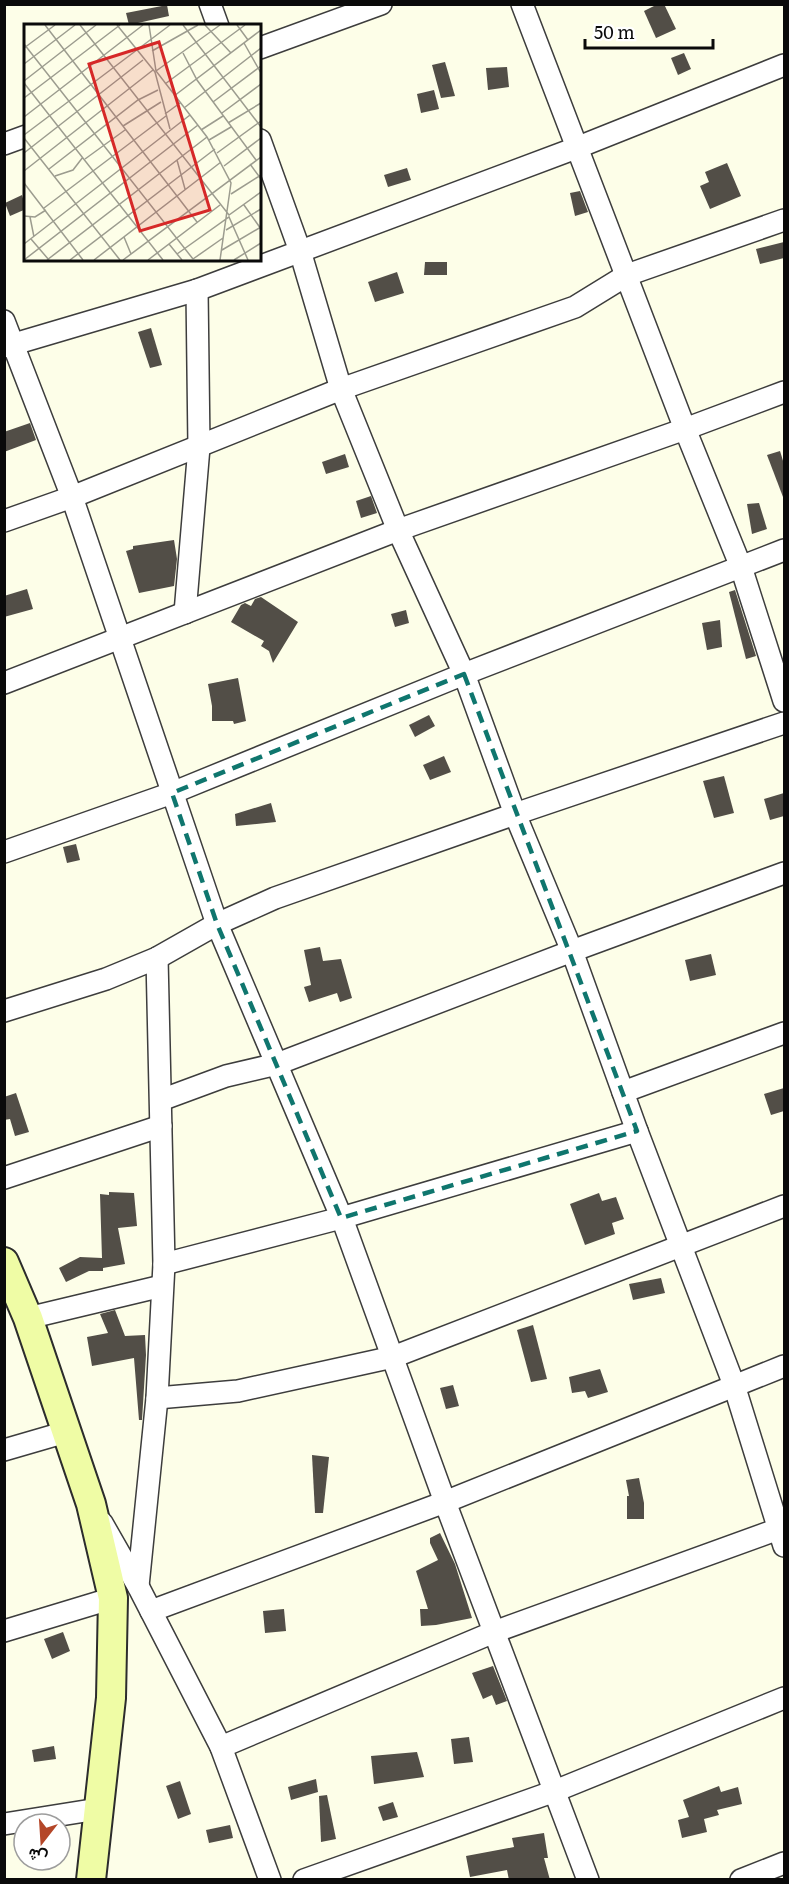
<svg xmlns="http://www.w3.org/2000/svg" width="789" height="1884" font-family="Literata,Vazirmatn,serif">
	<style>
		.building { fill: #524e47 }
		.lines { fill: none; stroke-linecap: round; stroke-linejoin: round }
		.minor-casing { stroke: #3d3d3d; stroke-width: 24 }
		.secondary-casing { stroke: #2c2c2c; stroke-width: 32 }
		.minor { stroke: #fff; stroke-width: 21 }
		.secondary { stroke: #effca5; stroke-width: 28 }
		.marked { fill: none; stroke: #0f766e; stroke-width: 4.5; stroke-dasharray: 12 8; stroke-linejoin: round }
		.inset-road { fill: none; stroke: #9c9c8f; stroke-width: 1.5 }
		.view { fill: #d62828; fill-opacity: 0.15; stroke: #d62828; stroke-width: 3 }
		.inset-edge { fill: none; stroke: #0a0a0a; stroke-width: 3 }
	</style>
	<rect width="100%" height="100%" fill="#fdfee8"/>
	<g class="building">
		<path d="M658 4H664L676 29 656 38 644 11Z"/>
		<path d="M167 5 169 16 129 25 126 13Z"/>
		<path d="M684 53 691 69 678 75 671 58Z"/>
		<path d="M445 62 455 96 441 98 432 65Z"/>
		<path d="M507 67 509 87 488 90 486 68Z"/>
		<path d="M434 90 439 109 421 113 417 94Z"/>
		<path d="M727 163 741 196 710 209 700 186 709 182 705 172Z"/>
		<path d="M407 168 411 180 388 187 384 175Z"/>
		<path d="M580 191 588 212 575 216 570 193Z"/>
		<path d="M22 195 26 209 10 216 5 203Z"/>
		<path d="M784 242V258L760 264 756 249Z"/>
		<path d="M425 262H447V275H424Z"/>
		<path d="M397 272 404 293 375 302 368 282Z"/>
		<path d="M151 328 162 365 150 368 138 332Z"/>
		<path d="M30 423 36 440 4 452V432Z"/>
		<path d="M780 451 784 464V497H783L767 455Z"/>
		<path d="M345 454 349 467 326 474 322 462Z"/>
		<path d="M371 496 377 513 361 518 356 501Z"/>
		<path d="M759 503 767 529 752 534 747 504Z"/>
		<path d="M174 540 177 559 174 586 139 593 126 551 133 549V546Z"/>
		<path d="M27 589 33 609 4 617V596Z"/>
		<path d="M735 590 756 656 746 659 729 592Z"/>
		<path d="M261 597 298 622 273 663 269 651 261 646 264 641 231 622 241 605 245 603 251 606 255 599Z"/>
		<path d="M406 610 409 623 395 627 391 614Z"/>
		<path d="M720 620 722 647 707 650 702 623Z"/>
		<path d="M238 678 246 721 234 724 233 721H212V706L208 684Z"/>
		<path d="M429 715 435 726 415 737 409 725Z"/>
		<path d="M444 756 451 772 430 780 423 765Z"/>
		<path d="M724 776 734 813 714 818 703 781Z"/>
		<path d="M784 793V816L770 820 764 799Z"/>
		<path d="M271 803 276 822 236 826 235 814Z"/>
		<path d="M76 844 80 860 67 863 63 847Z"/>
		<path d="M320 947 323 961 341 959 352 998 340 1002 337 993 309 1002 304 987 311 985 304 950Z"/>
		<path d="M711 954 716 975 690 981 685 960Z"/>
		<path d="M784 1088V1111L771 1115 764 1094Z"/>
		<path d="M16 1093 29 1132 15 1136 10 1119 4 1120V1097Z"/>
		<path d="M109 1192 134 1193 137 1226 118 1228 125 1264 103 1268V1271H89L66 1282 59 1268 80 1257 102 1258 100 1194 109 1195Z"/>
		<path d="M599 1193 602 1201 616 1197 624 1219 612 1223 615 1234 585 1245 570 1204Z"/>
		<path d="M661 1278 665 1293 633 1300 629 1284Z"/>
		<path d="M115 1310 125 1336 145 1335 146 1355 142 1420H139L134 1358 92 1366 87 1337 108 1333 100 1314Z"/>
		<path d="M533 1325 547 1379 531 1382 517 1330Z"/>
		<path d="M600 1369 608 1392 588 1398 585 1391 572 1393 569 1377Z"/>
		<path d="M453 1385 459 1406 446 1409 440 1388Z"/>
		<path d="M312 1455 329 1457 323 1513H315Z"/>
		<path d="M639 1478 644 1503V1519H627V1496H629L626 1480Z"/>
		<path d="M440 1533 455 1564 472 1618 436 1625 421 1626 420 1609H428L416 1571 438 1560 430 1543V1538Z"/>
		<path d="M284 1609 286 1631 265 1633 263 1611Z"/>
		<path d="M63 1632 70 1651 52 1659 44 1639Z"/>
		<path d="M493 1666 507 1701 496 1705 492 1695 483 1699 472 1673Z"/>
		<path d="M469 1737 473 1762 454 1764 451 1739Z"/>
		<path d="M54 1746 56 1759 34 1762 32 1750Z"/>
		<path d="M417 1752 424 1777 374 1784 371 1756Z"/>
		<path d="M316 1779 318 1792 291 1800 288 1787Z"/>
		<path d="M180 1781 191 1814 178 1819 166 1786Z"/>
		<path d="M719 1786 721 1792 738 1787 742 1804 717 1810 719 1815 704 1819 707 1832 682 1838 678 1820 689 1817 683 1800Z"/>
		<path d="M327 1795 336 1839 321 1842 319 1796Z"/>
		<path d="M393 1802 398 1817 383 1821 378 1807Z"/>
		<path d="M230 1825 233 1838 209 1843 206 1830Z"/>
		<path d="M544 1833 548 1858H544L550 1880H509L507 1870 470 1877 466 1856 514 1847 512 1838Z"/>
	</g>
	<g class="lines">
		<defs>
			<g id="minor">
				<path d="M210 4 218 26"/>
				<path d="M522 4 685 429 741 567 784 701"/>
				<path d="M260 48 381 4"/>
				<path d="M260 140 300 251 341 389 398 530 464 674 515 814 572 951 637 1131 734 1385 784 1546"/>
				<path d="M4 144 26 136"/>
				<path d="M4 321 72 497 217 924 343 1221 445 1502 588 1880"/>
				<path d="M4 347 197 290 576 148 784 65"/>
				<path d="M4 521 72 497 341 389 575 307 627 275 784 220"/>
				<path d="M185 613 199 447 197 290"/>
				<path d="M4 683 398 530 685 429 784 392"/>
				<path d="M4 852 172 793 464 674 784 550"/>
				<path d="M4 1011 106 979 157 958 217 924 275 898 515 814 784 723"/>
				<path d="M623 1092 784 1033"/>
				<path d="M161 1100 226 1076 277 1064 572 951 784 873"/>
				<path d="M4 1178 161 1126"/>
				<path d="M164 1264 341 1218 637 1131"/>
				<path d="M28 1318 162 1286"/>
				<path d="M157 1398 238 1391 393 1357 784 1206"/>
				<path d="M4 1450 66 1432"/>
				<path d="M102 1523 138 1586 221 1747 270 1880"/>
				<path d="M138 1586 157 1398 164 1264 157 958"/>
				<path d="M151 1611 445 1502 784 1366"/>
				<path d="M4 1631 113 1598"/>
				<path d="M221 1747 494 1632 784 1527"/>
				<path d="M4 1824 98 1809"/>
				<path d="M304 1880 555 1791 784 1698"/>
				<path d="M741 1880 784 1863"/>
			</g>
			<path id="secondary" d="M4 1262 28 1318 91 1504 113 1598 111 1698 91 1880"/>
		</defs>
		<use href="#minor" class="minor-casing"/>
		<use href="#secondary" class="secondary-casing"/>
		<use href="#minor" class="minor"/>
		<use href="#secondary" class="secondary"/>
	</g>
	<path class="marked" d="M464 674 637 1131 341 1218 217 924 172 793Z"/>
	<g transform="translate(24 24)">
		<rect width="237" height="237" fill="#fdfee8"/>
		<path class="inset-road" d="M21 1 173 198M56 1 205 191 237 168M93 1 131 48M125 1 132 47 183 113 207 159 196 236M159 1 237 103M181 1 207 29M213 1 224 16M220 19 237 49M0 20 169 235M0 24 31 1M128 27 174 1M159 29 173 56 232 136M0 40 51 1M132 47 196 1M131 48 146 105M0 57 72 1M0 59 139 236M141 60 221 1M150 72 237 6M0 74 96 1M189 78 237 42M160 84 237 24M198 89 237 60M141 90 156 79M0 93 119 1M204 99 237 79M99 102 137 78M177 106 199 92M0 111 146 1M0 114 96 236M185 116 207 103M0 129 119 36M193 129 237 97M61 135 101 106M153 136 161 165M226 140 237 155M200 142 237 114M25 145 114 76 134 66M0 147 129 46M31 152 49 146 59 133M0 159 59 236M207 170 237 151M220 181 237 205M20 184 142 92M0 192 11 193 22 186M6 193 10 213M202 206 237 185M100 213 107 230M7 215 25 236M0 220 166 91M145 220 158 236M198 226 237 203M153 230 205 193 224 236M169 235 199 214M0 236 174 101M23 236 183 113M46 236 191 125M70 236 197 138M99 236 237 133M124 236 196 181M210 236 237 219"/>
		<path class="view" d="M135 18 186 186 116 207 65 40Z"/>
		<rect width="237" height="237" class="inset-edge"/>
	</g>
	<rect width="789" height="1884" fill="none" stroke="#0a0a0a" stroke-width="12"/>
	<g transform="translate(42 1842) rotate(197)"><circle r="28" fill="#ffffff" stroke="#9d9d9d" stroke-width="1.5"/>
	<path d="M0-4.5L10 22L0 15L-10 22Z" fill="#b44628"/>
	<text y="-9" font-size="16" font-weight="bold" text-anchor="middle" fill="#0a0a0a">ش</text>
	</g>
	<path d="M585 39v9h128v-9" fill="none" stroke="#0a0a0a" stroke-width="3"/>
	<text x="594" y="39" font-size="18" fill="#0a0a0a" stroke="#ffffff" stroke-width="4.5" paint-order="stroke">50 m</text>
</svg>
